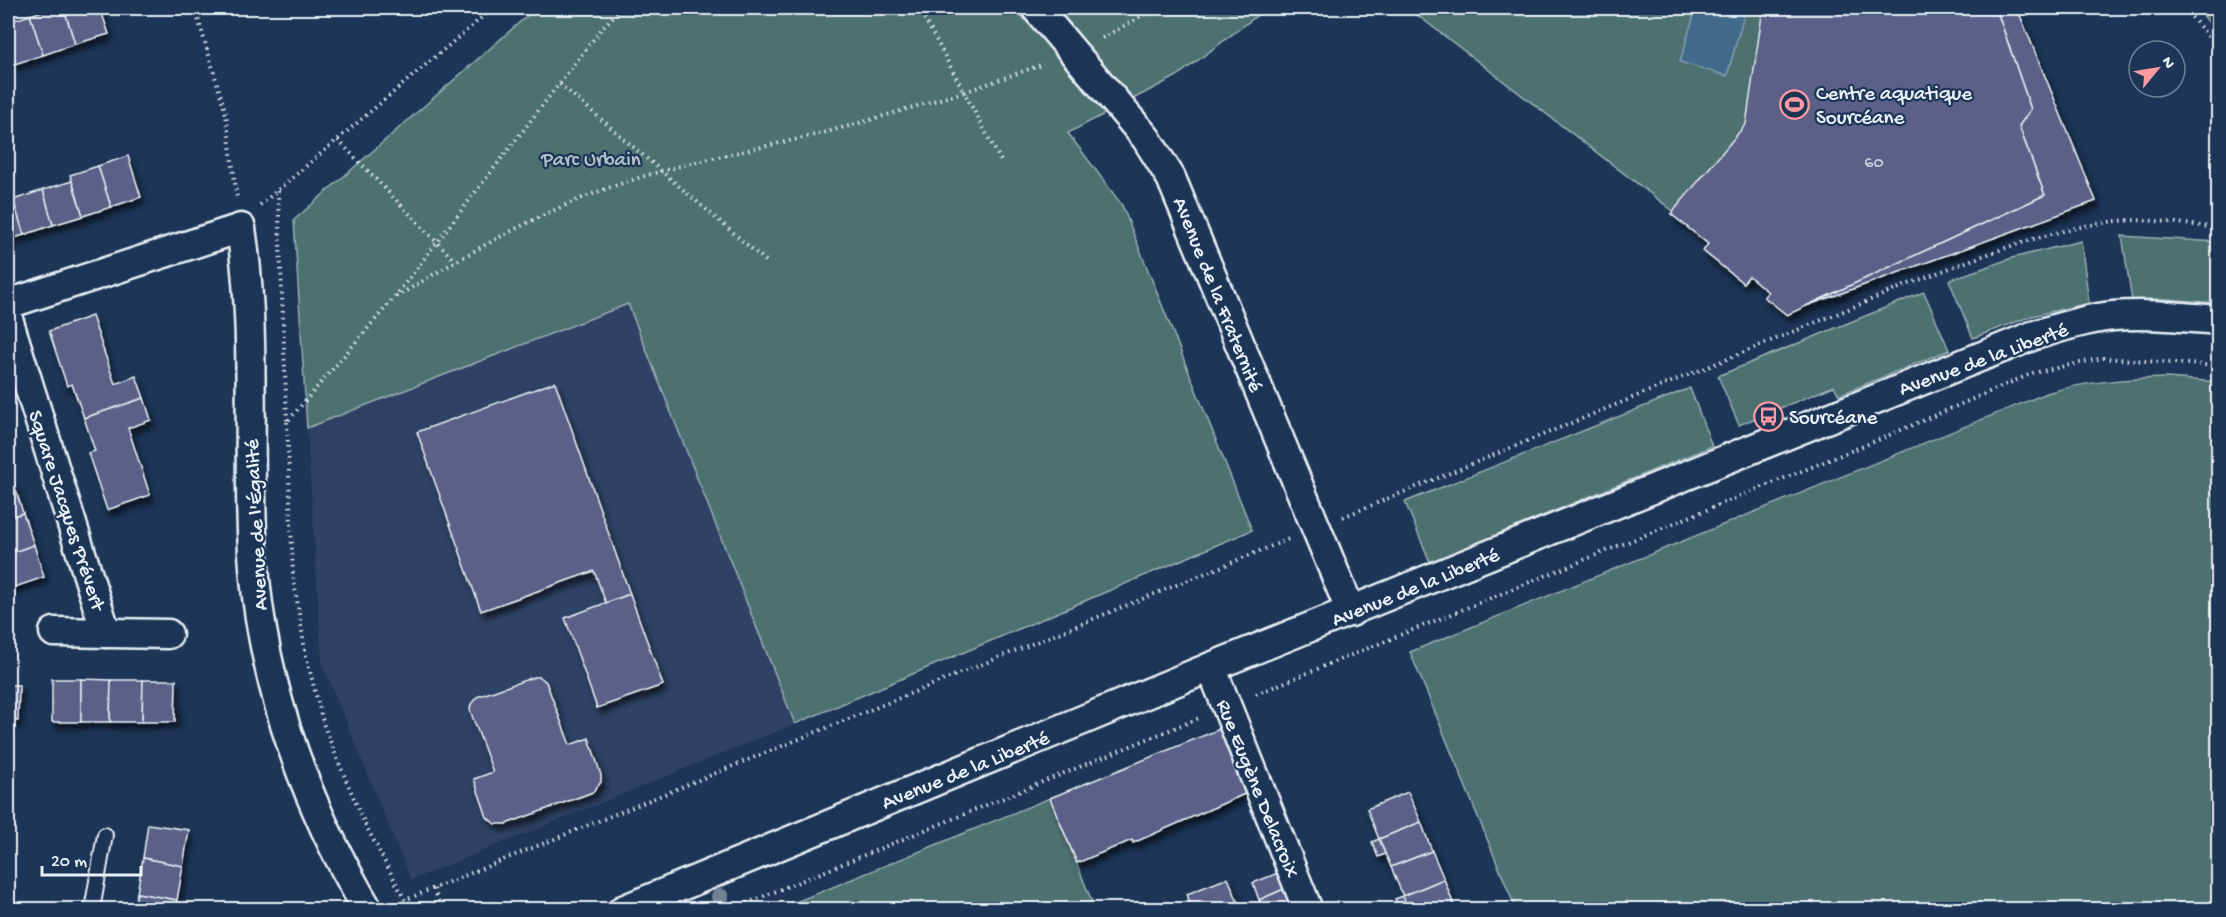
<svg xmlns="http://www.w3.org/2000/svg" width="2226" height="917" font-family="'Gochi Hand',sans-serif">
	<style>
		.built { fill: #2f4265 }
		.green { fill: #4d7071; stroke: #9ab0b4; stroke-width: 1.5 }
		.water { fill: #426b8a; stroke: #84a1b6; stroke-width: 1.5 }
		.building { fill: #5a6187; stroke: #e8f1f8; stroke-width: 1.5; filter: url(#shadow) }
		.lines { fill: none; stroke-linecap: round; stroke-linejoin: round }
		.service-casing { stroke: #e8f1f8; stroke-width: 18 }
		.minor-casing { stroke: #e8f1f8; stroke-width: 33 }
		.path { stroke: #e8f1f8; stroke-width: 4; stroke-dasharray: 1.5 4.5; stroke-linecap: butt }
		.service { stroke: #1d3557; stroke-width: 14 }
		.minor { stroke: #1d3557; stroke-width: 28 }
		.tree { fill: #6f8496 }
		.labels { text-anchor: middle; stroke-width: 4.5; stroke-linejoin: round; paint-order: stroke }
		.number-label { font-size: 18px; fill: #c4cddc }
		.poi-label { font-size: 21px; fill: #e8f1f8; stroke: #1d3557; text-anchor: start }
		.park-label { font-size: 21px; fill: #b2c4c9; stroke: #1d3557 }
		.street-label { font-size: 21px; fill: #e8f1f8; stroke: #1d3557 }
	</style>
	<defs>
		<filter id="shadow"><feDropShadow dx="3.5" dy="6" stdDeviation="3" flood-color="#0009"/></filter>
	</defs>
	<rect width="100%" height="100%" fill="#1d3557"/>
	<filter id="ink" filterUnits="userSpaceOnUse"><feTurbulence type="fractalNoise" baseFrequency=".0167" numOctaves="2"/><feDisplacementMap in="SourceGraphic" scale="12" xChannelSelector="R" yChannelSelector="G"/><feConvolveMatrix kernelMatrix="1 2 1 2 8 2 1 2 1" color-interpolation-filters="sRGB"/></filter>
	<g filter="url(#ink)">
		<path class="built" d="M628 303 795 724 411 880 322 663 307 428Z"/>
		<g class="green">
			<path d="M536 8H1267L1177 76 1068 133 1122 205 1252 530 795 724 628 304 307 428 294 220Z"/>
			<path d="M1408 8H2017L2096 201 1806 306 1787 315 1764 297 1768 292 1750 276 1743 283 1703 251 1708 244 1671 214 1673 211Z"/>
			<path d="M2197 8H2218V34Z"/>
			<path d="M2122 236 2218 242V303L2166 299 2132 300Z"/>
			<path d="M2081 241 2089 303 2032 316 1973 338 1949 280 2012 258Z"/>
			<path d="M1924 292 1949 350 1839 395 1834 386 1739 425 1718 376Z"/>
			<path d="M2167 378 2218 382V909H1516L1410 652 2047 393C2086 381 2126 379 2167 378Z"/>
			<path d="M1690 388 1712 446 1430 562 1405 502Z"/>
			<path d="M1050 798 1095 909H779Z"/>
		</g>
		<path class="water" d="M1696 8H1746L1727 76 1680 62Z"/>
		<g class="building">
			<path d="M52 8H64L75 44 43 55 30 15Z"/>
			<path d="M64 8H100L109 34 75 44Z"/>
			<path d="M1763 8H1996L2031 109 2019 126 2045 195 1787 315 1764 297 1768 292 1749 276 1743 283 1703 251 1708 244 1671 214 1746 124Z"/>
			<path d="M1996 8H2017L2096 201 1806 306 2045 195 2019 126 2031 109Z"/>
			<path d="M30 15 43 55 11 65 8 55V22Z"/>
			<path d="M128 156 141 197 111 207 98 166Z"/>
			<path d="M98 166 111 207 83 216 70 175Z"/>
			<path d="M72 181 83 216 53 225 43 190Z"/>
			<path d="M43 190 53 225 24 235 13 200Z"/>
			<path d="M13 200 24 235 8 240V202Z"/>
			<path d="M92 316 115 384 136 376 144 398 84 418 72 384 67 386 49 331Z"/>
			<path d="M555 382 630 594 606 603 594 571 481 611 417 432Z"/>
			<path d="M144 398 151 420 128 428 150 495 107 510 88 453 95 451 84 418Z"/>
			<path d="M13 481 23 513 8 518V483Z"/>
			<path d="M23 513 34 545 8 554V518Z"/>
			<path d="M34 545 44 577 9 589 8 554Z"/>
			<path d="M630 594 663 685 597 708 565 618Z"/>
			<path d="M534 677H540L546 682 570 745 589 738 601 775V782L593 792 506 824H495L487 817 474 779 493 772 470 710 471 704 477 697Z"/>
			<rect x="52" y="679" width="29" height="43"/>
			<path d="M81 679 111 680 110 722H81Z"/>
			<path d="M111 680H143L142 722H110Z"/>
			<path d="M143 680H176L175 722H142Z"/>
			<path d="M8 685H19L18 721H8Z"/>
			<path d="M1220 729 1247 793 1133 843 1132 840 1077 863 1050 798Z"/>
			<path d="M1408 792 1421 822 1379 839 1367 809Z"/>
			<path d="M1421 822 1432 851 1391 867 1379 839Z"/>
			<path d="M148 824 189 830 183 866 143 858Z"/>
			<path d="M1379 839 1385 854 1378 857 1372 842Z"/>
			<path d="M1432 851 1444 879 1403 896 1391 867Z"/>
			<path d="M143 858 183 866 177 900 137 893Z"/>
			<path d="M1278 873 1284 889 1259 900 1253 883Z"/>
			<path d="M1228 878 1240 907 1234 910H1192L1187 894Z"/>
			<path d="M1444 879 1455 908 1451 910H1408L1403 896Z"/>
			<path d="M1284 889 1291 906 1282 910H1264L1259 900Z"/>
			<path d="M137 893 177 900 176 910H134Z"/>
			<path d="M1403 896 1408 910H1400L1395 899Z"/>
		</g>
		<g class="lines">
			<defs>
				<path id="service" d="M92 910 105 835"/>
				<g id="minor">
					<path d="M1036 8 1146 138 1171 178 1351 612"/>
					<path d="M8 304 241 228C256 328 248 431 252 532 256 666 300 795 368 910"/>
					<path d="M8 319 106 633"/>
					<path d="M54 632 168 634"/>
					<path d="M1211 667 1308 910"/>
					<path d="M623 910 1211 667 2032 336C2058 328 2085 319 2113 316 2148 313 2183 317 2218 320"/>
				</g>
			</defs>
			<use href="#service" class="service-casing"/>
			<use href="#minor" class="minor-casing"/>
			<g class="path">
				<path d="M195 8 226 114 237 198"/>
				<path d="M919 8 964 92 1044 64"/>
				<path d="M2184 8 2218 48"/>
				<path d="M1102 38 1156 8"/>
				<path d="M560 84 766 261"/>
				<path d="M338 140 455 261"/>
				<path d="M278 191 287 422 393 299 603 27 622 8"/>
				<path d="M260 205 493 8"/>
				<path d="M396 297C467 254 535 214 614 186 674 165 736 153 798 139 854 126 909 108 964 92L1001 161"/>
				<path d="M287 422 293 576 306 656 324 726 341 768 364 822 405 900 1289 539"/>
				<path d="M1343 517 1919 280C1981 256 2043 232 2108 222 2144 217 2183 224 2218 228"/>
				<path d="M1256 694 1880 439 2033 373 2103 358 2218 366"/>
				<path d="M434 889 442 910"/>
				<path d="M730 910 1199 718"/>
			</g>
			<use href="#service" class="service"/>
			<use href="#minor" class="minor"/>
		</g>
		<circle class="tree" cx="720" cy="897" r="9"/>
	</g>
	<defs>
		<symbol id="stadium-ring" viewBox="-11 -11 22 22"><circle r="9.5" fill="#1d3557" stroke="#ff9aa2" stroke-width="1.5"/><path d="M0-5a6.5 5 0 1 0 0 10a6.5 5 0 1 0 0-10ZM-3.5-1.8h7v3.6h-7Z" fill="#ff9aa2"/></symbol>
		<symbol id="bus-ring" viewBox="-11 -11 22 22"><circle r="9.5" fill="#1d3557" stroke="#ff9aa2" stroke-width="1.5"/><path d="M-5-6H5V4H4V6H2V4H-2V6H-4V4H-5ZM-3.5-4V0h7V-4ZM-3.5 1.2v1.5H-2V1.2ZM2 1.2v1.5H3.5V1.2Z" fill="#ff9aa2"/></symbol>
	</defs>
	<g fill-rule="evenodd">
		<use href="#stadium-ring" x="1778" y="88" width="33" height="33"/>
		<use href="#bus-ring" x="1752" y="400" width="33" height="33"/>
	</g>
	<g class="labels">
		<g class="number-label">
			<text x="1874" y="167">60</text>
		</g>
		<g class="poi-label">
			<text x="1816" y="99">Centre aquatique<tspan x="1816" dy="24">Sourcéane</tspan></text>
			<text x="1789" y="423">Sourcéane</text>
		</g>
		<g class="park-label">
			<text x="591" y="165">Parc Urbain</text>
		</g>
		<g class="street-label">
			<text transform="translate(1219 294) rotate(68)" y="7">Avenue de la Fraternité</text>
			<text transform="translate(1983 358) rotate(-20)" y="7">Avenue de la Liberté</text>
			<text transform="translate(68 510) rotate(72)" y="7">Square Jacques Prévert</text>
			<text transform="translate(255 525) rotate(-93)" y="7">Avenue de l'Égalité</text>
			<text transform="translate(1415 586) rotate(-22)" y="7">Avenue de la Liberté</text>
			<text transform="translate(965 769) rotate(-22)" y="7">Avenue de la Liberté</text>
			<text transform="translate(1259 788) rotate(68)" y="7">Rue Eugène Delacroix</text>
		</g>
	</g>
	<rect width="2226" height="917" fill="none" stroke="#1d3557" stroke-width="30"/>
	<rect x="15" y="15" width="2196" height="887" fill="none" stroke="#e8f1f8" stroke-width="2" filter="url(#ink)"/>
	<g transform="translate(2157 69) rotate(60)"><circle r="28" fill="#1d3557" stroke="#6e8097" stroke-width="1.5"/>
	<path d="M0-4.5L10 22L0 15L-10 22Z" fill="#ff9aa2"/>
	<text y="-9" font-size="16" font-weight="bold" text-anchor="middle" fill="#e8f1f8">N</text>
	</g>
	<path d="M42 866v9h99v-9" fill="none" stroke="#e8f1f8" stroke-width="3"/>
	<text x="51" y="866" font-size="18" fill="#e8f1f8" stroke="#1d3557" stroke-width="4.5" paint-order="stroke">20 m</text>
</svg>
